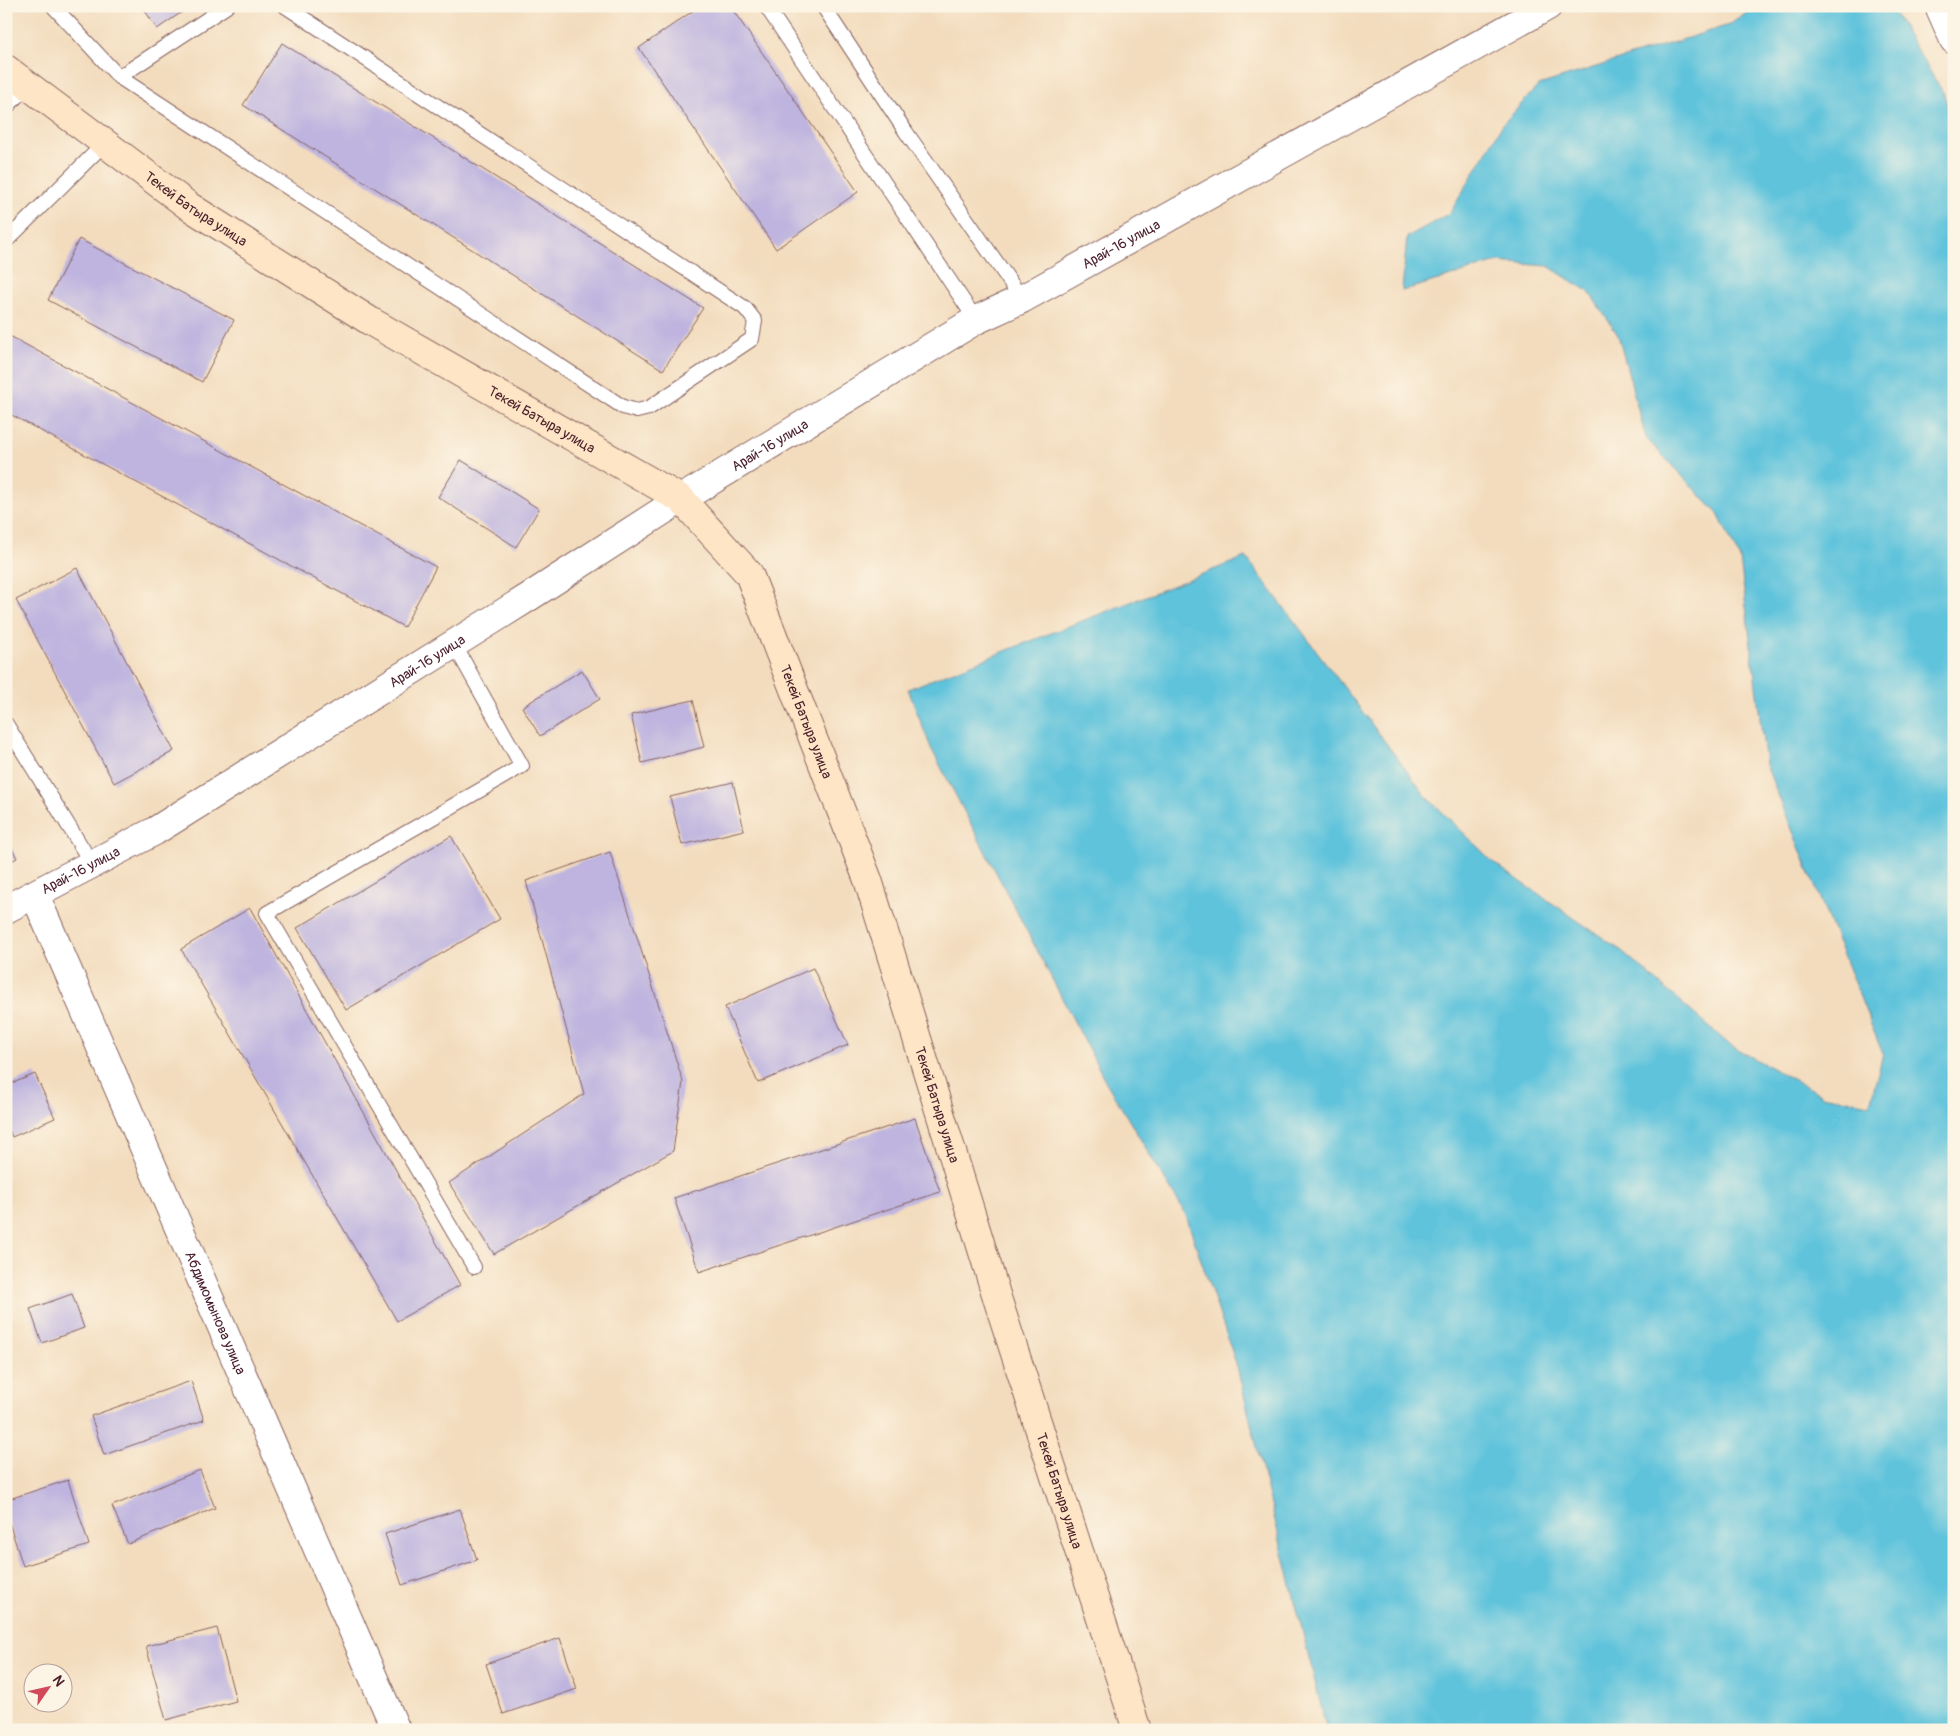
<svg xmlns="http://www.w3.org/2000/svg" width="1960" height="1736" font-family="Pangolin,sans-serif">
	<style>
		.water { fill: #5ec3db; stroke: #547183 }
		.building { fill: #beb4df }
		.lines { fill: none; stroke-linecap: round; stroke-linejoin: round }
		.lane-casing { stroke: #85615e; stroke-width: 16 }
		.street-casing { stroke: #85615e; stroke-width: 30 }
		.secondary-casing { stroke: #85615e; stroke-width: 30 }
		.lane { stroke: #fff; stroke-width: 14 }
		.street { stroke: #fff; stroke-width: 28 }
		.secondary { stroke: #fde5c5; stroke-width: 28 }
		.labels { text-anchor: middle; stroke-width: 4.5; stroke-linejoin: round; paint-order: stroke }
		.street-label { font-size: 14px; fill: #4a1f2b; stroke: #fcf5e5 }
	</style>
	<rect width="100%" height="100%" fill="#fcf5e5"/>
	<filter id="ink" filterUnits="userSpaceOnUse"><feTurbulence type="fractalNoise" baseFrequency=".02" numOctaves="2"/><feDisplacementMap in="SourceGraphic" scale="10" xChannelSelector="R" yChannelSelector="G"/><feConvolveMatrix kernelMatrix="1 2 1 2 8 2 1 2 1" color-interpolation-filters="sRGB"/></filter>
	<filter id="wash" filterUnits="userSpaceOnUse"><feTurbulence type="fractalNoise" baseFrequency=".0096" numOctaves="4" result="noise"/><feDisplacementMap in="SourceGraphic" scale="20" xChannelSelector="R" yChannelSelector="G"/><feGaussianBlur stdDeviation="1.12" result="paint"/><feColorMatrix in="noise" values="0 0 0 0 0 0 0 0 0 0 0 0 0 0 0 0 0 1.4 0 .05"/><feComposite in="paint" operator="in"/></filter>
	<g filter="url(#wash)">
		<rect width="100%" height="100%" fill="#f3dcbd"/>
		<path class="water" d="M1757 6H1890L1944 94 1954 132V1730H1327L1236 1363 1185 1213 1106 1082 931 748 908 689 1246 557 1425 795 1495 864 1622 951 1731 1046 1822 1095 1870 1104 1883 1054 1766 765 1740 559 1718 514 1646 438 1618 335 1589 292 1548 266 1497 262 1402 291 1407 237 1450 213 1503 124 1539 85 1729 25Z"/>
		<g id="blocks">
			<g class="building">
				<path d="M142 6H191L157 29Z"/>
				<path d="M700 6H730L858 192 776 249 639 48Z"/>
				<path d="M282 43 703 308 663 370 243 105Z"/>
				<path d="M79 239 234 320 202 382 48 300Z"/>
				<path d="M6 334 436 567 404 627 6 412Z"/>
				<path d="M461 460 539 509 516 547 438 497Z"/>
				<path d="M77 568 174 751 114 783 16 600Z"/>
				<path d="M582 670 600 699 540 736 522 707Z"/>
				<path d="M693 700 704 747 642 763 631 715Z"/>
				<path d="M733 782 744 830 682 845 670 797Z"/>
				<path d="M451 836 500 919 346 1010 297 928Z"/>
				<path d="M6 838 17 858 6 864Z"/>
				<path d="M610 852 683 1082 673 1151 494 1254 449 1183 584 1094 526 881Z"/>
				<path d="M250 908 460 1285 397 1321 181 949Z"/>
				<path d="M813 968 848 1045 758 1083 725 1007Z"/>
				<path d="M35 1074 55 1118 12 1137 6 1124V1086Z"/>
				<path d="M915 1118 940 1192 699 1272 674 1198Z"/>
				<path d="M72 1294 84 1328 42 1343 30 1309Z"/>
				<path d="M191 1381 204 1420 104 1455 91 1416Z"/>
				<path d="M200 1470 215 1508 128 1544 112 1506Z"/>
				<path d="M68 1480 89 1545 23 1566 6 1513V1500Z"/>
				<path d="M460 1509 477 1560 402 1585 385 1534Z"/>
				<path d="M217 1628 236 1701 166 1720 146 1646Z"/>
				<path d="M560 1638 577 1689 503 1714 486 1664Z"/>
			</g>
		</g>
	</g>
	<g filter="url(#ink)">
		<use href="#blocks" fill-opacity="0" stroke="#85615e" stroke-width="1"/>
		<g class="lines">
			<defs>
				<g id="lane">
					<path d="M53 6 119 77 623 407 637 411 649 408 752 339 755 321 745 308 285 6"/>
					<path d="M766 6 976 320"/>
					<path d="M823 6 906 132 1022 299"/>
					<path d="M119 77 227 6"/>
					<path d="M6 108 27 85"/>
					<path d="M6 241 105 143"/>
					<path d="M454 644 522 766 267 913 474 1267"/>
					<path d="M6 724 92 864"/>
				</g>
				<g id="street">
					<path d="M1939 6 1954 40"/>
					<path id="s1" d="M35 895 396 1730"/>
					<path id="s2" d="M6 909 155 831 529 597 681 499 976 320 1022 299 1548 6"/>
				</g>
				<g id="secondary">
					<path id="s3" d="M6 69 190 207 370 321 681 499 749 574 868 880 999 1304 1137 1730"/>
				</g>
			</defs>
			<use href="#lane" class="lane-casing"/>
			<use href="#street" class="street-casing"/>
			<use href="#secondary" class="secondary-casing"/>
			<use href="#lane" class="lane"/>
			<use href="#street" class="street"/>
			<use href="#secondary" class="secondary"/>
		</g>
	</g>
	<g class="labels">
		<g class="street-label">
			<text dy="5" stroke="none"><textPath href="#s3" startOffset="236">Текей Батыра улица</textPath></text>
			<text dy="5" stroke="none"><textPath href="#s2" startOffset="1299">Арай-16 улица</textPath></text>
			<text dy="5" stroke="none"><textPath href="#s3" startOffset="641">Текей Батыра улица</textPath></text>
			<text dy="5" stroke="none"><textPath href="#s2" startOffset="894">Арай-16 улица</textPath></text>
			<text dy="5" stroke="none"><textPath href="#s2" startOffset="489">Арай-16 улица</textPath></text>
			<text dy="5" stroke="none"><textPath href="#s3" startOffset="1061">Текей Батыра улица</textPath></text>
			<text dy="5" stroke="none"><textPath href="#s2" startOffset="84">Арай-16 улица</textPath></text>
			<text dy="5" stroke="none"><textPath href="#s3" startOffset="1466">Текей Батыра улица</textPath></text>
			<text dy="5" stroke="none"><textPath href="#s1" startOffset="455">Абдимомынова улица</textPath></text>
			<text dy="5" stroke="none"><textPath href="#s3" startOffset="1871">Текей Батыра улица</textPath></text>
		</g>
	</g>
	<rect width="1960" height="1736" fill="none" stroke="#fcf5e5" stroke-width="25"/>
	<g transform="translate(48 1688) rotate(56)"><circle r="24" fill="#fcf5e5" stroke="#b59f9b"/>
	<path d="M0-4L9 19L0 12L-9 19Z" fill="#d1495b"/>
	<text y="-8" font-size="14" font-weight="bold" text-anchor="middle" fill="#4a1f2b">N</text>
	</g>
</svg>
